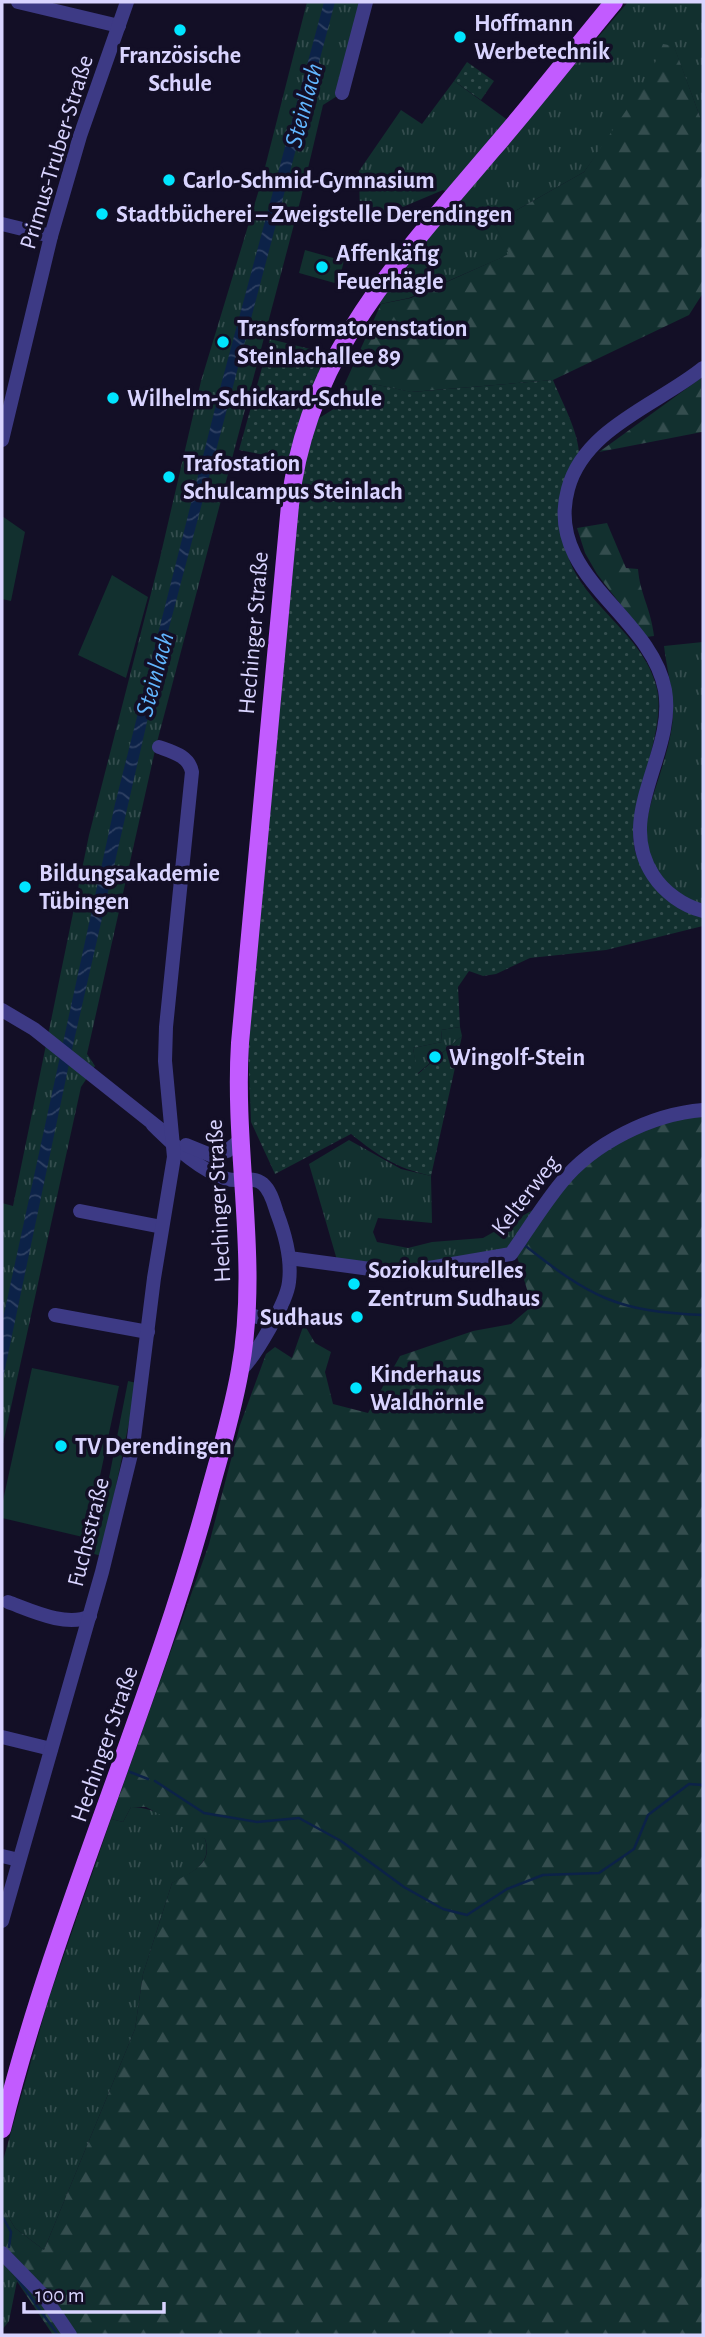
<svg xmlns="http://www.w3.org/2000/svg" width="705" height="2337" font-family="'Alegreya Sans',sans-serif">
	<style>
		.grass { fill: url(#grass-tufts) }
		.forest { fill: url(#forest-firs) }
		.park { fill: #12302f }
		.garden { fill: url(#garden-dots) }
		.water { fill: url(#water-waves) }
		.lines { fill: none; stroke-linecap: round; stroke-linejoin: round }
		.stream { stroke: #0c2248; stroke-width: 2.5 }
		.minor { stroke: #3d3a85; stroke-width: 14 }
		.major { stroke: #c25bff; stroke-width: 18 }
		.poi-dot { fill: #00e5ff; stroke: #130f26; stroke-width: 2.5 }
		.labels { text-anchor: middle; stroke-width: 7; stroke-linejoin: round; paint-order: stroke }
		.poi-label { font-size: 24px; font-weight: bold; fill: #d9d4ff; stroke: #130f26; text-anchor: start }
		.street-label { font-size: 24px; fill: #d9d4ff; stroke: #130f26 }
		.water-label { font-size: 26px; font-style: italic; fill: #62b6ff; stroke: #130f26 }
	</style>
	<defs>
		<pattern id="grass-tufts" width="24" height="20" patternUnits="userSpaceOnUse" patternTransform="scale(1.75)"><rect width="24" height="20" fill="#12302f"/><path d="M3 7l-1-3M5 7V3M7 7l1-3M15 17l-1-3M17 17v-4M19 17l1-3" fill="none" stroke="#344d4e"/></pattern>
		<pattern id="forest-firs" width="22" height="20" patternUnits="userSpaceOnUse" patternTransform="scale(1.75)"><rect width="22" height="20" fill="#12302f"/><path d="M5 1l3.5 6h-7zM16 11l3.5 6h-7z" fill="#344d4e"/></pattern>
		<pattern id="garden-dots" width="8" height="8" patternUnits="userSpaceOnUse" patternTransform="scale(1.75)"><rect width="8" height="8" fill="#12302f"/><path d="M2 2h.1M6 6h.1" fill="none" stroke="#344d4e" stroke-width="1.8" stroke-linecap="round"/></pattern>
		<pattern id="water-waves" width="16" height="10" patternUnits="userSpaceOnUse" patternTransform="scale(1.75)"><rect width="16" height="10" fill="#0c2248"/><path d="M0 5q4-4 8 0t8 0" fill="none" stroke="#2f4163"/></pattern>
	</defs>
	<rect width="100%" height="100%" fill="#130f26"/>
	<g class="grass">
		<path d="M307 2H366L342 93 323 105 301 198 156 746 87 1054 95 1066 81 1087 2 1448V1203L13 1206 89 835 159 562 201 381 261 183Z"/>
		<path d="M628 2H703V125L674 47 584 172 494 223 510 254 409 298 366 307 453 196 443 190 360 225 359 171 401 110 422 124 454 81 520 129Z"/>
		<path d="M703 642V906C602 866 662 798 672 726 676 698 667 673 664 646Z"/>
		<path d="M460 1027 462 1036 417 1074 413 1048 442 1042 441 1030Z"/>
		<path d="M349 1140 401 1169 431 1176 432 1223 378 1218 373 1232 377 1242 408 1248 432 1242 483 1238 540 1206 506 1250 400 1266 337 1260 309 1164Z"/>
		<path d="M131 1807C155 1807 186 1824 205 1839 213 1864 191 1873 172 1883L143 1974 135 2029 44 2250 15 2228 2 2206V2164L48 2001 111 1819 123 1822Z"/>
		<path d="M2 2259 17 2281 9 2321 2 2330Z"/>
	</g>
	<g class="forest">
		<path d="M663 44 674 46 703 125V293L689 315 553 380 411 392 373 384 332 412 381 304 411 298 509 254 494 223 584 172 649 77Z"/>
		<path d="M701 378 702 432 599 452Z"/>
		<path d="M607 523 626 568 638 569C640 594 651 609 654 636L646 637 597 574 585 553 577 528Z"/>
		<path d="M703 1114V2335H53L2 2259V2206L15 2228 44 2250 135 2029 143 1974 172 1883C191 1872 214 1864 205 1839L146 1807H131L123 1822 111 1819 209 1544 240 1425 266 1354 275 1347 292 1358 304 1324 315 1343 331 1352 325 1372 333 1404 368 1413 400 1356 473 1331 511 1324 532 1306 516 1253C535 1228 559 1188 581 1167 610 1140 664 1117 703 1114Z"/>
	</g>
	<g class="park">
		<path d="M305 250 344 261 338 284 299 273Z"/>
		<path d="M2 516 25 532 11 601 2 599Z"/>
		<path d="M112 575 148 597 126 678 78 655Z"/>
		<path d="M32 1368 119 1386 87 1538 2 1518V1505Z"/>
		<path d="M128 1381 137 1383 102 1556 94 1554Z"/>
	</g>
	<g class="garden">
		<path d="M467 62 494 81 481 100 454 81Z"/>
		<path d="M270 339 330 354 290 460 239 450Z"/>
		<path d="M553 380C562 403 581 435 579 460 577 482 562 531 566 549 578 603 645 633 657 689 668 739 617 823 639 861 647 874 689 904 703 916V926L606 950 530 958 496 974 483 976 469 971 458 987 460 1027 441 1030 442 1042 413 1048 418 1074 462 1036 431 1176C394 1167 380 1157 351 1134L275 1174 251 1122 248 1045 297 506 313 422 373 384 412 392Z"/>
	</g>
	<path class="water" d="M324 2H335L166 639 73 1045 2 1383V1323L115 804 222 381Z"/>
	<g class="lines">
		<g class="stream">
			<path d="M523 1244C590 1297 617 1312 703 1315"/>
			<path d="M130 1772 148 1779"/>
			<path d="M155 1781 204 1813 257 1822 299 1818 341 1841 404 1887 443 1909 467 1915 507 1889 543 1875 599 1873 634 1849 648 1815 689 1784 703 1785"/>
			<path d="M2 2216 11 2232 9 2247"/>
			<path d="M17 2278 58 2335"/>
		</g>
		<g class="minor">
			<path d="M18 2 119 26"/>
			<path d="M342 93 366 2"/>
			<path d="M2 224 51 236"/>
			<path d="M703 368C659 404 584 428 568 489 544 577 651 614 665 690 676 754 614 815 653 875 664 892 683 906 703 911"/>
			<path d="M2 440 51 236 80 136 127 2"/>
			<path d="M2 1010 34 1029 160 1129"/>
			<path d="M153 1125C174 1145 198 1170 227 1179 239 1183 252 1175 263 1184 271 1191 274 1204 277 1213 285 1234 292 1259 289 1282 287 1302 255 1357 240 1371"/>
			<path d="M186 1145 213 1156 227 1151 239 1141"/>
			<path d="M80 1211 162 1227"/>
			<path d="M289 1258 400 1273 511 1254C527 1231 543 1205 561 1183 593 1143 652 1114 703 1110"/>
			<path d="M247 1314 272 1321"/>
			<path d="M55 1315 148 1332"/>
			<path d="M8 1602C30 1610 67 1628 90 1616"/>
			<path d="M2 1737 51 1749"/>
			<path d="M2 1856 19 1860"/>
			<path d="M2 1921 102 1572 133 1446 154 1278 174 1157 165 1061 166 1027 192 772C189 756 173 752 159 747"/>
			<path d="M2 2253 43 2295 70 2335"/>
		</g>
		<path class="major" d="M2 2129C56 1912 152 1707 210 1490 221 1451 233 1410 240 1370 260 1262 233 1152 240 1043L290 505C305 357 400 259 492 150 534 102 573 51 614 2"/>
	</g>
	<g class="poi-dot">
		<circle cx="180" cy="30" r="7"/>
		<circle cx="460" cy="37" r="7"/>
		<circle cx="169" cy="180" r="7"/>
		<circle cx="102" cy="214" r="7"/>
		<circle cx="322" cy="267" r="7"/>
		<circle cx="223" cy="342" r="7"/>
		<circle cx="113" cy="398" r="7"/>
		<circle cx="169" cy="477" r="7"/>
		<circle cx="25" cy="887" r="7"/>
		<circle cx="435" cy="1057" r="7"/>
		<circle cx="354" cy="1284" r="7"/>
		<circle cx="357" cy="1317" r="7"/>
		<circle cx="356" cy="1388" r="7"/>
		<circle cx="61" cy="1446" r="7"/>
	</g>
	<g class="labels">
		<g class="poi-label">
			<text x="474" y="31">Hoffmann<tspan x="474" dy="28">Werbetechnik</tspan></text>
			<text x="180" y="63" text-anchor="middle">Französische<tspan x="180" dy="28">Schule</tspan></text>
			<text x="183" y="188">Carlo-Schmid-Gymnasium</text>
			<text x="116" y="222">Stadtbücherei – Zweigstelle Derendingen</text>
			<text x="336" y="261">Affenkäfig<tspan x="336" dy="28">Feuerhägle</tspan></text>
			<text x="237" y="336">Transformatorenstation<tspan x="237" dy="28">Steinlachallee 89</tspan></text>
			<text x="127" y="406">Wilhelm-Schickard-Schule</text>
			<text x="183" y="471">Trafostation<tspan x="183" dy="28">Schulcampus Steinlach</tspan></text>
			<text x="39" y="881">Bildungsakademie<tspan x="39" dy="28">Tübingen</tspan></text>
			<text x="449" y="1065">Wingolf-Stein</text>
			<text x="368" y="1278">Soziokulturelles<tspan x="368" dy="28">Zentrum Sudhaus</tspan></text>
			<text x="343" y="1325" text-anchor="end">Sudhaus</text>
			<text x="370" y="1382">Kinderhaus<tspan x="370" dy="28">Waldhörnle</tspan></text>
			<text x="75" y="1454">TV Derendingen</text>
		</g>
		<g class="street-label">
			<text transform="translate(56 152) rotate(-73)" y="8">Primus-Truber-Straße</text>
			<text transform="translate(253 633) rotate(-85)" y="8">Hechinger Straße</text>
			<text transform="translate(525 1195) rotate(-52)" y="8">Kelterweg</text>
			<text transform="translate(218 1201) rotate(-93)" y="8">Hechinger Straße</text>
			<text transform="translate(88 1532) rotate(-76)" y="8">Fuchsstraße</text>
			<text transform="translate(104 1744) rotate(-71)" y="8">Hechinger Straße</text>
		</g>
		<g class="water-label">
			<text transform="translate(303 105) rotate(-75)" y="9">Steinlach</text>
			<text transform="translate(154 674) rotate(-75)" y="9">Steinlach</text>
		</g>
	</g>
	<rect width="705" height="2337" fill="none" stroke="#d9d4ff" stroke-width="7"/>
	<path d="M24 2302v10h140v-10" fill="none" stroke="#d9d4ff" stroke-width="3.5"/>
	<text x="35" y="2302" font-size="21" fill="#d9d4ff" stroke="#130f26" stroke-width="5" paint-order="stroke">100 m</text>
</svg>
